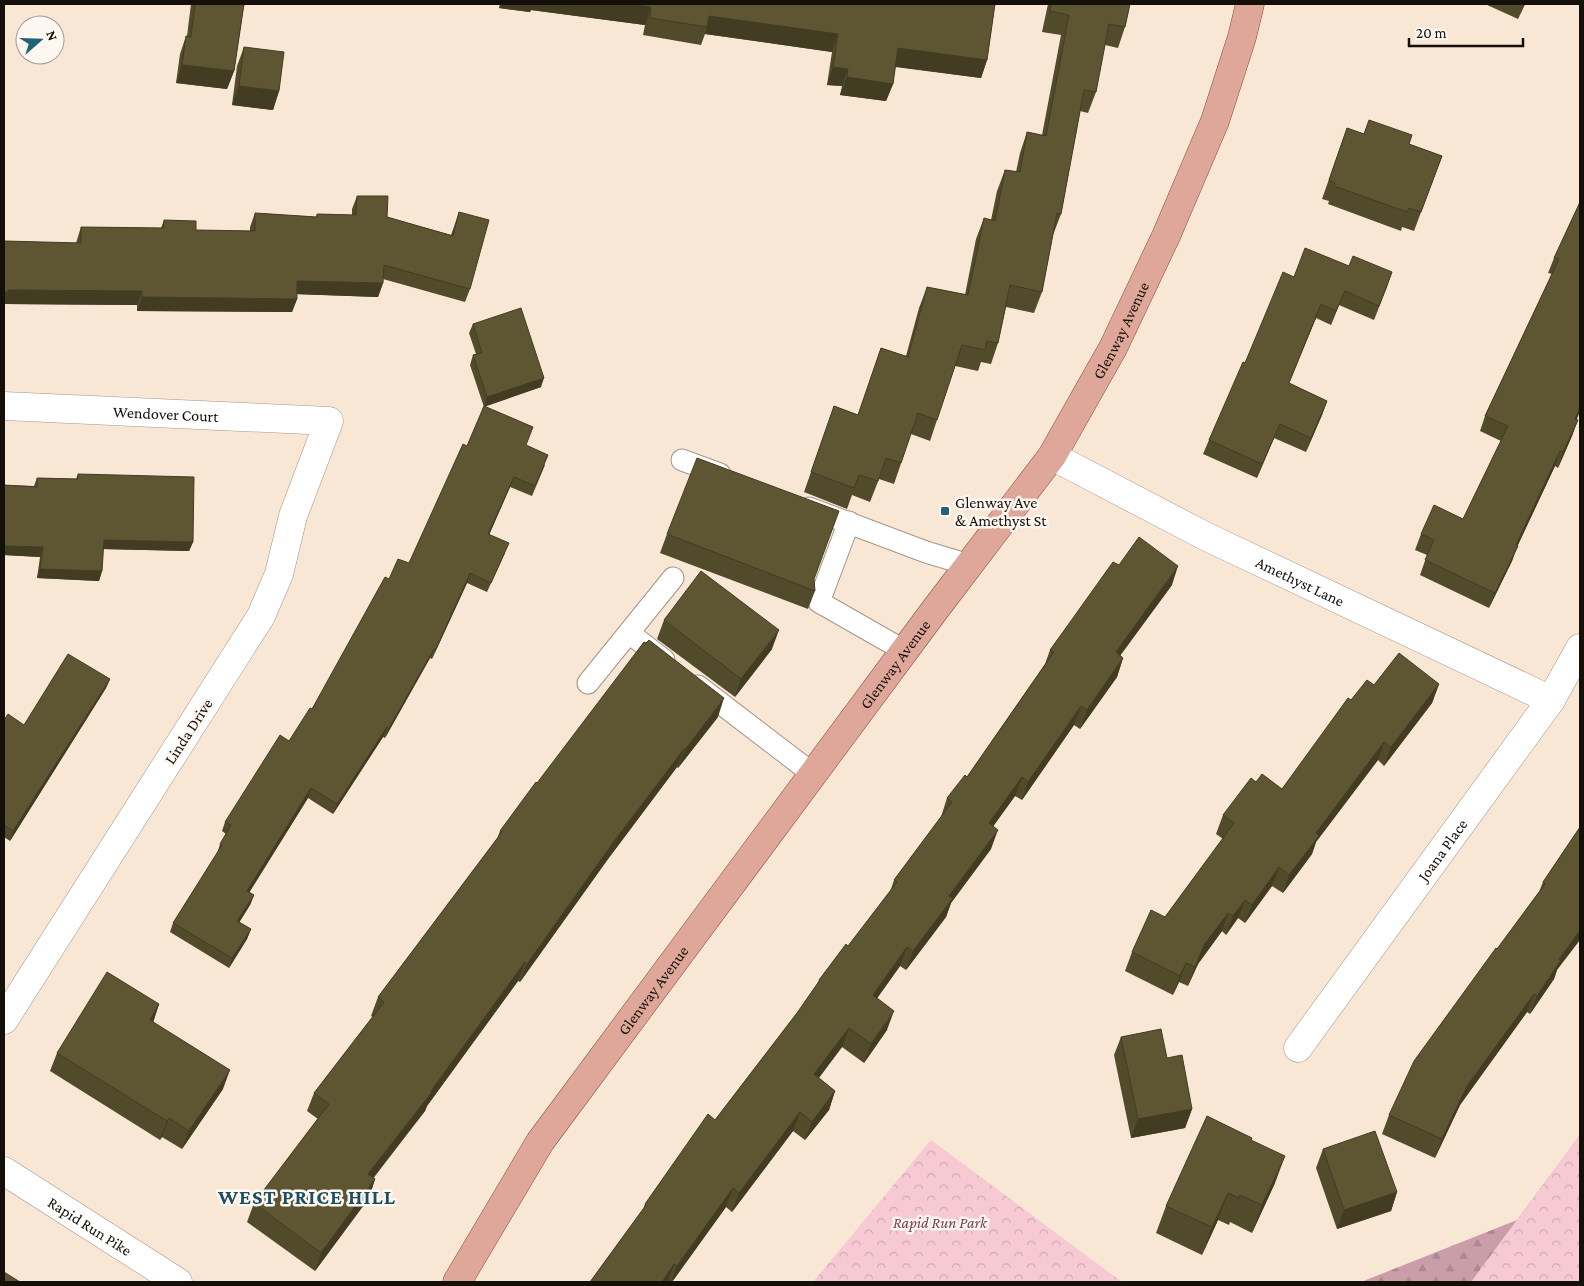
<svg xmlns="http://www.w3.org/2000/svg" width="1584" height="1286" font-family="'Crimson Pro',serif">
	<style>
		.forest { fill: url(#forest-firs) }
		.park { fill: url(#park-crowns) }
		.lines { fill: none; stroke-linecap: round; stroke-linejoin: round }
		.service-casing { stroke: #a59585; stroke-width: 23 }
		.minor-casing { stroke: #a59585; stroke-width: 29 }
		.tertiary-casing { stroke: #a59585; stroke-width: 29 }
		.primary-casing { stroke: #8b4c3c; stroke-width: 29 }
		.service { stroke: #fff; stroke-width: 21 }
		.minor { stroke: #fff; stroke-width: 28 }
		.tertiary { stroke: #fff; stroke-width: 28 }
		.primary { stroke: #dfa79a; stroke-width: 28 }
		.wall { fill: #514a2b }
		.shaded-wall { fill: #423c23 }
		.building { fill: #5e5632; stroke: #423c23 }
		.poi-dot { fill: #206376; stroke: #fef6f0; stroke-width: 2 }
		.labels { text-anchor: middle; stroke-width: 5; stroke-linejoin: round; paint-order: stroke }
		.street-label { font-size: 16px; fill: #150f09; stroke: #fef6f0 }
		.poi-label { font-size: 16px; fill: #150f09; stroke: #fef6f0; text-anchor: start }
		.park-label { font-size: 16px; font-style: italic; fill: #7d4252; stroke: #fef6f0 }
		.district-label { font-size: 21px; font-weight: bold; letter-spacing: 1px; fill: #1b4f5e; stroke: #fef6f0 }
	</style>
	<defs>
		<pattern id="forest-firs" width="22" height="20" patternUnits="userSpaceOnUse" patternTransform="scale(1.25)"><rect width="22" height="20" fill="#ca9ea8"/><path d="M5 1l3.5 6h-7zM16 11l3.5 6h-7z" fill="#ad878f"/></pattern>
		<pattern id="park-crowns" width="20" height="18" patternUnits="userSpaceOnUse" patternTransform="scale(1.25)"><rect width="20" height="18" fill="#f6c9d3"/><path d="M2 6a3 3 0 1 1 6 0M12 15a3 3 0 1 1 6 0" fill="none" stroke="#d2abb4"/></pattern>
	</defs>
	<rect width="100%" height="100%" fill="#f9e7d6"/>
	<path class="forest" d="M1580 1135V1282H1361L1517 1220Z"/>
	<g class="park">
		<path d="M1580 1135V1282H1471Z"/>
		<path d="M931 1140 1122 1282H813Z"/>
	</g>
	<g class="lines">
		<defs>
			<g id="service">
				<path d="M682 460 720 474"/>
				<path d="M809 508 926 552 969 565"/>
				<path d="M849 522 819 602 905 651"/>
				<path d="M629 633 664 660"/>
				<path d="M588 683 673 578"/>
				<path d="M698 686 813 774"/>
			</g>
			<g id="minor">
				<path id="s1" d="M4 406 329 421 293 516 279 574 261 616 4 1020"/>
				<path id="s2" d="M1052 456 1205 536 1551 700"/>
				<path id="s3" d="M1298 1048 1551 700 1580 648"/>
			</g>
			<g id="tertiary">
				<path id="s4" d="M4 1171 178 1282"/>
			</g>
			<g id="primary">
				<path id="s5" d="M457 1282 540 1142 934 611 1052 456 1113 348 1166 236 1215 121 1242 37 1250 4"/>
			</g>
		</defs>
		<use href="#service" class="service-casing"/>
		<use href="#minor" class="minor-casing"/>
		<use href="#tertiary" class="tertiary-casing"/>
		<use href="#primary" class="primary-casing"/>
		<use href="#service" class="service"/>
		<use href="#minor" class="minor"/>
		<use href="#tertiary" class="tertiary"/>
		<use href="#primary" class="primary"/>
	</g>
	<g class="wall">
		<path d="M191 4H244L234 71 227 89 176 83 180 54 186 36H187Z"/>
		<path d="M500 4H995L987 60 981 78 895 67 893 84 886 101 840 95 842 86 827 85 832 52 705 34 701 45 643 35 645 25 531 10 530 12 499 8Z"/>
		<path d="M1048 4H1130L1125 27 1118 48 1105 45 1096 92 1088 113 1080 111 1061 214 1053 235 1042 292 1034 313 1006 307 998 343 991 364 981 362 978 371 955 366 930 441 911 434 894 484 879 479 870 502 852 495 847 509 804 492 834 406 858 415 881 348 906 356 919 308 927 287 965 295 976 239 984 218 991 220 997 191 1005 170 1016 172 1020 153 1027 132 1042 135 1061 35 1042 32Z"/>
		<path d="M1485 4H1525L1518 19Z"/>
		<path d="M244 47 279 91 273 110 232 105 237 66Z"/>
		<path d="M1347 128 1364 134 1409 144 1442 156 1414 231 1402 227 1401 231 1328 204 1329 201 1322 199Z"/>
		<path d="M357 196 387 217 451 235 459 212 470 289 465 302 383 279V283L378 297 297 294V299L292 312 137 311V305L4 304V241L76 243 81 227 161 228 164 220 196 230 250 231V227L255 213 316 217 317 214 352 215V209Z"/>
		<path d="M1580 202 1577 420 1572 436 1558 468 1555 466 1517 547 1512 561 1489 608 1420 575 1427 555 1415 550 1421 534 1463 519 1501 441 1480 431 1485 416 1552 274 1548 273 1554 258Z"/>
		<path d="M1349 266 1392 272 1374 320 1339 305 1331 325 1316 318 1289 383 1327 401 1322 415 1306 452 1274 438 1257 478 1203 454 1209 440 1245 363 1294 277Z"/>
		<path d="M473 324 541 387 485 406 526 446 545 465 532 496 510 487 489 535 505 553 487 592 467 583 432 659 430 658 385 738 383 737 333 814 308 798 249 892 254 895 250 905 239 922 251 929 247 939 229 968 170 932 173 923 217 854 220 844 226 834 222 831 225 822 289 741 312 709 389 579 409 563 467 446 484 407 470 365 473 355 476 354 469 333Z"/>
		<path d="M78 474 193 542 189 551 103 549 102 571 99 581 37 578 40 557 4 555V485L34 486 37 478 76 479Z"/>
		<path d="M667 534 814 579 815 591 808 609 660 553Z"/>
		<path d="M1119 565 1172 585 1120 655 1123 658 1117 677 1080 729 1074 725 1022 800 1015 796 993 826 991 849 951 903 946 917 906 970 900 966 877 998 887 1030 864 1063 842 1047 819 1078 835 1091 829 1110 805 1140 793 1131 732 1212 726 1207 672 1282H590L643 1210 645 1204 715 1120 797 1013 817 984 819 980 848 946 890 892 894 880 941 817 947 798 967 777 1045 664 1050 650Z"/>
		<path d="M664 620 772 649 735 697 657 639Z"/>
		<path d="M110 679 106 688 10 841 4 837V720L24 725Z"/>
		<path d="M1439 684 1432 703 1384 766 1378 760 1316 842 1312 854 1283 893 1272 886 1245 923 1238 918 1226 935 1222 931 1198 964 1188 986 1179 982 1173 995 1125 971 1132 952 1165 917 1223 839 1216 834 1223 815 1256 782 1282 789 1351 700 1374 685Z"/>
		<path d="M718 717 678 768 677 767 608 859 520 982 518 981 427 1106 425 1111 373 1177 375 1179 369 1198 315 1271 247 1222 254 1203 318 1119 307 1111 314 1093 373 1017 371 1016 378 997 497 839 500 831 537 783Z"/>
		<path d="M1580 827 1557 970 1554 979 1530 1014 1527 1012 1460 1105 1435 1158 1382 1134 1389 1115 1497 949 1539 892 1543 882Z"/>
		<path d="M159 1004 153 1022 223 1089 182 1149 162 1137 160 1140 50 1071 57 1053Z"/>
		<path d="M1121 1037 1167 1058 1192 1109 1185 1128 1131 1138 1114 1055Z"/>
		<path d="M1251 1140 1275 1183 1252 1233 1230 1222 1229 1225 1218 1220 1202 1255 1156 1233 1166 1206Z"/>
		<path d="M1323 1149 1397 1192 1391 1211 1337 1229 1316 1168Z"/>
	</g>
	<g class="shaded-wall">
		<path d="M501 4H626L651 7 645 25 531 10 530 12 499 8Z"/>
		<path d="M1524 4H1525L1518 19Z"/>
		<path d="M709 16 838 34 832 52 705 34 707 27Z"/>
		<path d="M898 48 987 60 981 78 891 66Z"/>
		<path d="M182 65 234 71 227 89 176 83Z"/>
		<path d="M833 67 848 69 842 86 827 85Z"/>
		<path d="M847 77 893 84 886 101 840 95Z"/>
		<path d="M239 86 279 91 273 110 232 105Z"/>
		<path d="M1392 272 1387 287 1374 320 1379 306Z"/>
		<path d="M297 281 383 283 378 297 292 294Z"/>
		<path d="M8 290 142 291 137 305 4 304V292Z"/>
		<path d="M1345 291 1339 305 1331 325 1336 311Z"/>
		<path d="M142 297 297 299 292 312 137 311Z"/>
		<path d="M1321 304 1316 318 1283 397 1289 383Z"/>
		<path d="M544 378 541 387 484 407 487 397Z"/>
		<path d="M1327 401 1322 415 1306 452 1311 438Z"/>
		<path d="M1580 408V412L1570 434 1575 419Z"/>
		<path d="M1578 420 1572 436 1558 468 1563 452Z"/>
		<path d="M1280 424 1274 438 1257 478 1262 464Z"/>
		<path d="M1560 451 1555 466 1517 547 1512 561 1489 608 1495 593 1516 545Z"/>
		<path d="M514 477 510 487 485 544 488 534Z"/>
		<path d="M104 540 193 542 189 551 100 549Z"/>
		<path d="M4 546 43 547 40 557 4 555Z"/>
		<path d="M1178 566 1172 585 1109 671 1116 652Z"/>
		<path d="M40 569 102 571 99 581 37 578Z"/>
		<path d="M470 573 467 583 432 659 436 649Z"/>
		<path d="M779 630 772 649 735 697 741 679Z"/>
		<path d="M434 649 430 658 385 738 389 728Z"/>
		<path d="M1123 658 1117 677 1080 729 1087 710Z"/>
		<path d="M110 679 106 688 10 841 13 831Z"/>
		<path d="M1439 684 1432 703 1384 766 1391 747Z"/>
		<path d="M724 698 718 717 678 768 685 750Z"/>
		<path d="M1081 706 1074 725 1022 800 1028 782Z"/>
		<path d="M387 727 383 737 333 814 337 804Z"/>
		<path d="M1384 742 1378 760 1316 842 1312 854 1283 893 1289 875 1316 833Z"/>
		<path d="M684 749 677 767 608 859 520 982 527 964 615 840Z"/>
		<path d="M1022 777 1015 796 982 842 989 823Z"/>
		<path d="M311 788 308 798 244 901 247 891Z"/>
		<path d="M998 830 991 849 951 903 946 917 906 970 913 951 949 896Z"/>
		<path d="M1279 867 1272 886 1245 923 1252 905Z"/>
		<path d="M254 895 250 905 234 931 237 921Z"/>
		<path d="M1245 900 1238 918 1226 935 1233 916Z"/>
		<path d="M1228 913 1222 931 1198 964 1188 986 1195 967 1204 945Z"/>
		<path d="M251 929 247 939 229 968 232 958Z"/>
		<path d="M1580 930V940L1557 970 1554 979 1530 1014 1537 996 1559 959Z"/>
		<path d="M907 947 900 966 866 1014 873 995Z"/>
		<path d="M525 962 518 981 427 1106 425 1111 362 1193 368 1174 431 1091Z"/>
		<path d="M1186 963 1179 982 1173 995 1180 976Z"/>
		<path d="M1534 994 1527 1012 1460 1105 1435 1158 1442 1139 1467 1086Z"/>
		<path d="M159 1004 153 1023 150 1020Z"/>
		<path d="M894 1011 887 1030 864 1063 871 1044Z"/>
		<path d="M849 1028 842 1047 807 1093 814 1074Z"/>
		<path d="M230 1070 223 1089 182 1149 189 1131Z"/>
		<path d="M835 1091 829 1110 805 1140 812 1122Z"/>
		<path d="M1192 1109 1185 1128 1131 1138 1138 1119Z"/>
		<path d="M800 1112 793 1131 732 1212 739 1193Z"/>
		<path d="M169 1118 162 1137 160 1140 167 1121Z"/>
		<path d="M1285 1156 1275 1183 1252 1233 1262 1205Z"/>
		<path d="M375 1179 369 1198 315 1271 321 1253Z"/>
		<path d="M733 1188 726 1207 672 1282H671L677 1266Z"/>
		<path d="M1397 1192 1391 1211 1337 1229 1344 1210Z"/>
		<path d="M1228 1193 1218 1220 1202 1255 1212 1227Z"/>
		<path d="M674 1264 668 1282H662Z"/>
	</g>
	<g class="building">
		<path d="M195 4H244L234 71 182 65 186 36 191 37Z"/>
		<path d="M626 4H995L987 60 898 48 893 84 847 77 848 69 833 67 838 34 709 16 707 27 650 18 651 7Z"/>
		<path d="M1051 4H1130L1125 27 1109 24 1096 92 1084 90 1061 214 1057 213 1042 292 1010 285 998 343 987 341 985 350 962 345 937 420 918 413 901 463 886 458 878 481 859 475 854 488 811 472 834 406 858 415 881 348 908 357 927 287 968 295 984 218 995 221 1005 170 1020 172 1027 132 1046 136 1069 15 1050 11Z"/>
		<path d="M244 47 284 52 279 91 239 86Z"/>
		<path d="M1369 120 1412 135 1409 144 1442 156 1421 212 1409 208 1407 212 1334 186 1335 183 1329 180 1347 128 1364 134Z"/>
		<path d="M357 196H388L387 217 453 236 459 212 489 220 470 289 384 265 383 283 297 281V299L142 297V291L8 290V292H4V241L81 243V227L164 228V220L196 221V230L255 231V213L317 217V214L356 215Z"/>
		<path d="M1580 202V408L1575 419 1578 420 1563 452 1560 451 1516 545 1518 546 1495 593 1425 560 1434 540 1421 534 1434 505 1463 519 1508 426 1485 416 1559 259 1554 258Z"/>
		<path d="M1305 248 1349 266 1353 256 1392 272 1379 306 1345 291 1336 311 1321 304 1289 383 1327 401 1311 438 1280 424 1262 464 1209 440 1243 362 1245 363 1283 272 1294 277Z"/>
		<path d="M521 308 544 378 487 397 473 355 482 353 473 324Z"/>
		<path d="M484 406 533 427 526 445 548 455 535 486 514 477 488 534 509 543 491 583 470 573 436 649H434L389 728 387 727 337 804 311 788 247 891 254 895 237 921 251 929 232 958 173 923 222 845 220 844 231 825 225 822 280 735 289 741 310 708 312 709 385 577 389 579 398 559 409 563 463 444 467 446Z"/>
		<path d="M697 458 839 511 814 579 815 591 667 534Z"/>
		<path d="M78 474 194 477 193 542 104 540 102 571 40 569 43 547 4 546V485L37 487V478L78 479Z"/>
		<path d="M1139 537 1178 566 1116 652 1123 658 1087 710 1081 706 1028 782 1022 777 989 823 998 830 949 896 953 898 913 951 907 947 873 995 894 1011 871 1044 849 1028 814 1074 835 1091 812 1122 800 1112 739 1193 733 1188 677 1266 674 1264 662 1282H590L646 1205 645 1204 708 1114 715 1120 797 1013 820 980H819L846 944 848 946 897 882 894 880 952 802 947 798 965 775 967 777 1054 652 1050 650 1063 632 1113 562 1119 565Z"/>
		<path d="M701 571 779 630 741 679 664 620Z"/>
		<path d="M649 640 724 698 685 750 684 749 615 840 527 964 525 962 431 1091 432 1092 368 1174 375 1179 321 1253 254 1203 329 1104 314 1093 384 1002 378 997 502 832 500 831 536 782 537 783 644 642 646 643Z"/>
		<path d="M1399 653 1439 684 1391 747 1384 742 1316 833 1319 836 1289 875 1279 867 1252 905 1245 900 1233 916 1228 913 1204 945 1195 967 1186 963 1180 976 1132 952 1151 910 1165 917 1234 823 1223 815 1251 778 1256 782 1262 774 1282 789 1348 698 1351 700 1367 680 1374 685Z"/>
		<path d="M68 654 110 679 13 831 4 825V720L8 714 24 725Z"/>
		<path d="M1580 827V930L1559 959 1561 960 1537 996 1534 994 1467 1086 1442 1139 1389 1115 1414 1061 1496 948 1497 949 1545 884 1543 882Z"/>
		<path d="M107 972 159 1004 150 1020 230 1070 189 1131 169 1118 167 1121 57 1053Z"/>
		<path d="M1161 1029 1167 1058 1182 1055 1192 1109 1138 1119 1121 1037Z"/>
		<path d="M1207 1116 1252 1138 1251 1140 1285 1156 1262 1205 1240 1195 1239 1198 1228 1193 1212 1227 1166 1206Z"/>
		<path d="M1375 1131 1397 1192 1344 1210 1323 1149Z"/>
		<path d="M4 1272 20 1282H4Z"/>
	</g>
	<rect class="poi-dot" x="940" y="506" width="10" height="10" rx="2.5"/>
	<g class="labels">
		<g class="street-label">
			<text dy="6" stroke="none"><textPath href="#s5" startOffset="1162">Glenway Avenue</textPath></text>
			<text dy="6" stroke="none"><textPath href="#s1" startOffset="162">Wendover Court</textPath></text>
			<text dy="6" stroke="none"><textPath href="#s2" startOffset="278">Amethyst Lane</textPath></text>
			<text dy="6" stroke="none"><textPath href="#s5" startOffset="758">Glenway Avenue</textPath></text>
			<text transform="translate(188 731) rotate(-57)" y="6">Linda Drive</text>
			<text dy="6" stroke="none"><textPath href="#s3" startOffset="245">Joana Place</textPath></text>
			<text dy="6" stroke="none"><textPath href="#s5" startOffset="352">Glenway Avenue</textPath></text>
			<text dy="6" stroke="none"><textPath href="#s4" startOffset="102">Rapid Run Pike</textPath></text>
		</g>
		<g class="poi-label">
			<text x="955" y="508">Glenway Ave<tspan x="955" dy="18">&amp; Amethyst St</tspan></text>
		</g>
		<g class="park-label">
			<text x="940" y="1228">Rapid Run Park</text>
		</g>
		<g class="district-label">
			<text x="307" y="1204">WEST PRICE HILL</text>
		</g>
	</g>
	<rect width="1584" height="1286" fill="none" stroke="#150f09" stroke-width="10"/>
	<g transform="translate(40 40) rotate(70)"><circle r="24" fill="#fef6f0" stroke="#a19a94"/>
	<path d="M0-4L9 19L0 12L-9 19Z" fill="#206376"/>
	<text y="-8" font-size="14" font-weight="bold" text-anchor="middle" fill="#150f09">N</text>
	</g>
	<path d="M1409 38v8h114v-8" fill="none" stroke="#150f09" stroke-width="2.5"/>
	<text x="1416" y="38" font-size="15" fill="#150f09" stroke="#fef6f0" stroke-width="4" paint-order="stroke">20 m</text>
</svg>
